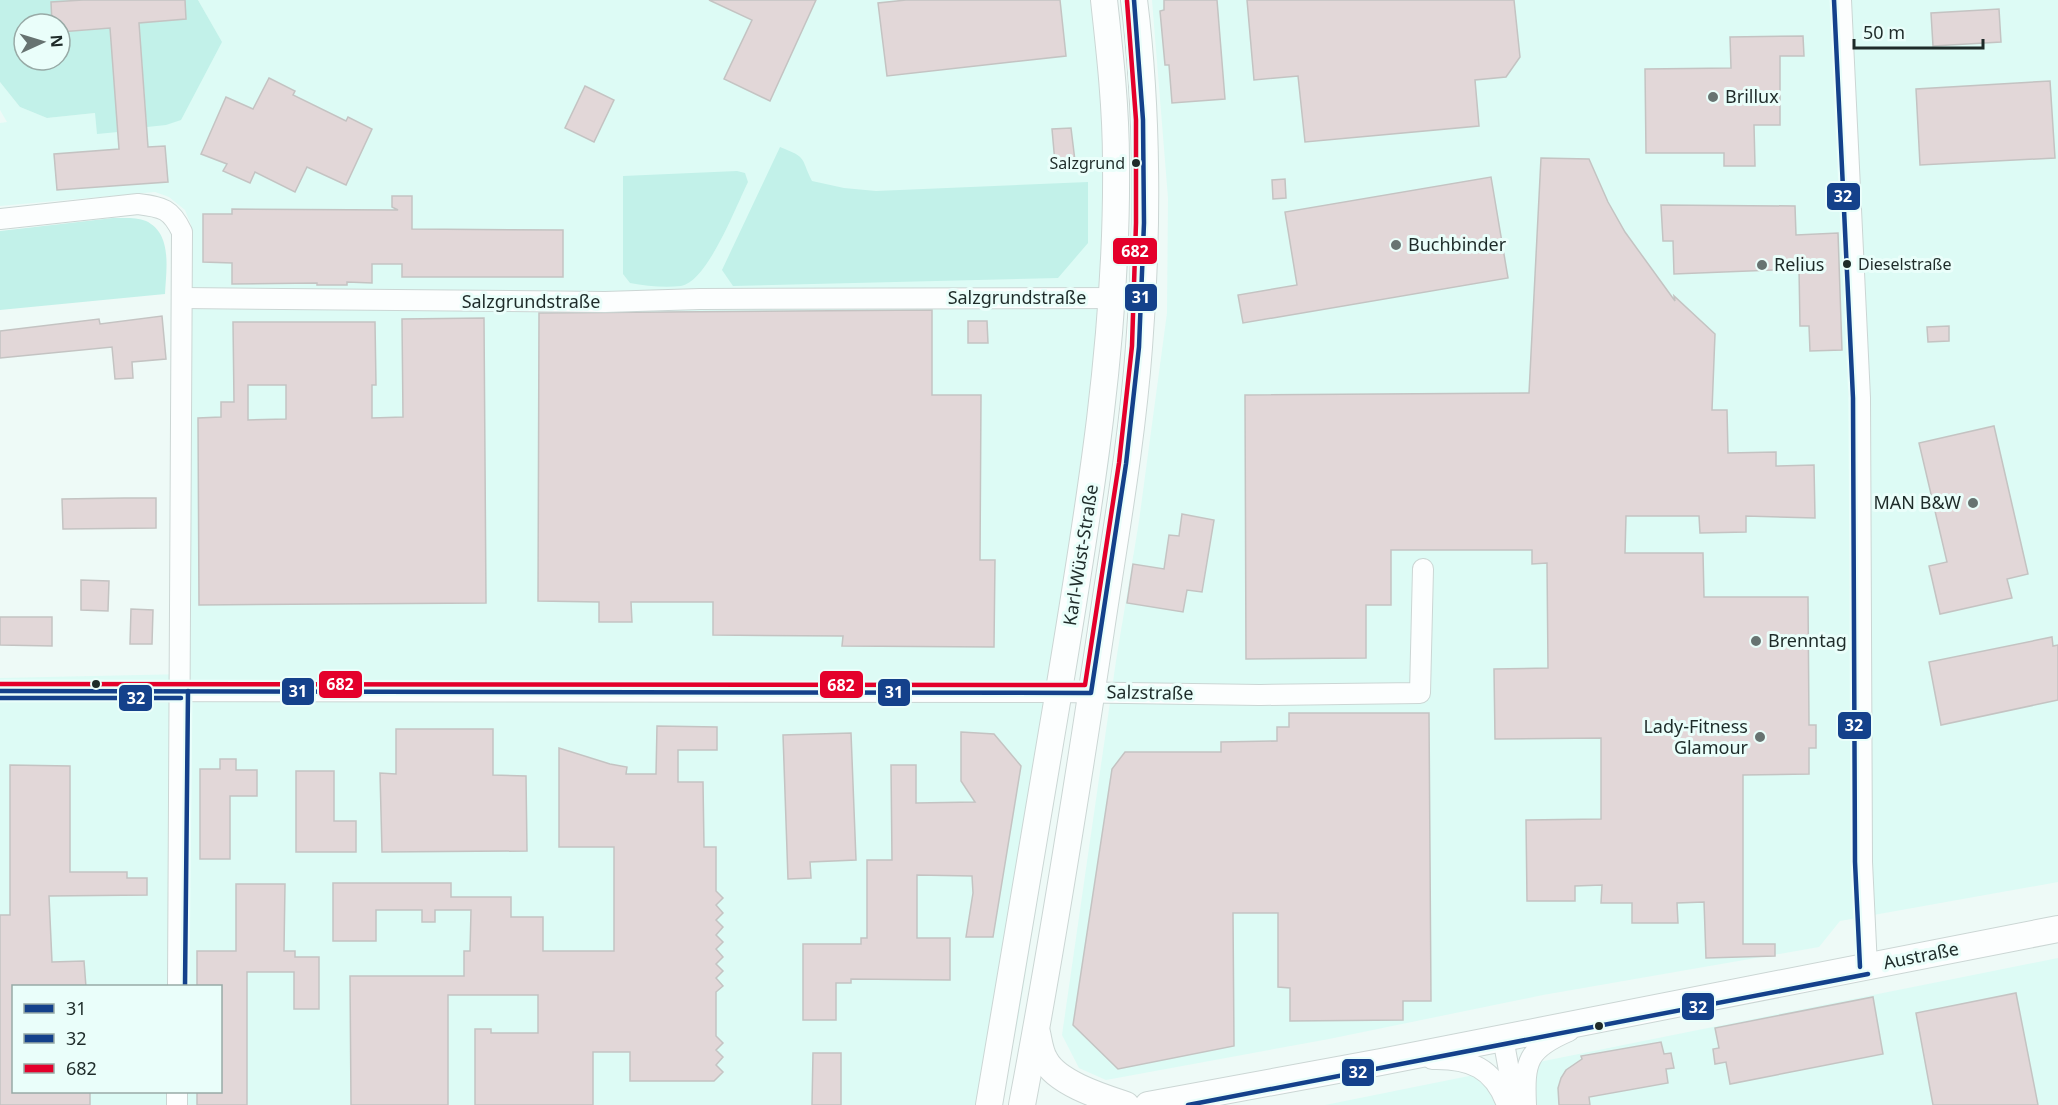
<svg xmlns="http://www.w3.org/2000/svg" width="2058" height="1105" font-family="'Noto Sans',sans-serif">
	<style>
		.built { fill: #ddfbf5; fill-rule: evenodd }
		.green { fill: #c2f1e9 }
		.building { fill: #e2d7d8; stroke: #c4c3c2; stroke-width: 1.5; fill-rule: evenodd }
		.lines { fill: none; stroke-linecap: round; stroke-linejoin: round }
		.minor-casing { stroke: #cbd6d4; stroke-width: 22 }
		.major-casing { stroke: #cbd6d4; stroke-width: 28 }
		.minor { stroke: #fcfefe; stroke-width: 20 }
		.major { stroke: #fcfefe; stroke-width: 26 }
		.bus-1-casing { stroke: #eafefa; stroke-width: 9 }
		.bus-2-casing { stroke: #eafefa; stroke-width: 9 }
		.bus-3-casing { stroke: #eafefa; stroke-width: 9 }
		.bus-1 { stroke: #14418b; stroke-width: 4.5 }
		.bus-2 { stroke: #14418b; stroke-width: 4.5 }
		.bus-3 { stroke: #e4002b; stroke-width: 4.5 }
		.poi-dot { fill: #677371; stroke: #eafefa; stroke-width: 2 }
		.bus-dot { fill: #1e2b29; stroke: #eafefa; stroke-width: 2 }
		.labels { text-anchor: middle; stroke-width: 6; stroke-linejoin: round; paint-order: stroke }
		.bus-label { font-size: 16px; fill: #1e2b29; stroke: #eafefa; text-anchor: end }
		.poi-label { font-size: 18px; fill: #1e2b29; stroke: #eafefa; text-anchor: start }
		.street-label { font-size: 18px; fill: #1e2b29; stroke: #eafefa }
		.line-badge { stroke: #eafefa; stroke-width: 2 }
		.badge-label { font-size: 16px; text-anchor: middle; font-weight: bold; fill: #fff }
	</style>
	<rect width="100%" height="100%" fill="#eefaf7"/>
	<g class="built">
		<path d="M83 0H185L186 19 222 43 198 0H1116L1126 101 1129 254 1110 453 1018 1020 1000 1105H0V678L187 674 191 225 185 210 169 197 155 192 0 206V123L7 122 0 110V82L20 107 47 118 95 113 118 131 60 32V24H52L51 2ZM14 986H220V1092H14Z"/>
		<path d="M1152 0H2058V882L1840 921 1819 947 1543 995 1329 1039 1106 1080 1079 1068 1062 1035 1116 661 1139 521 1167 313 1168 198Z"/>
		<path d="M2058 958V1105H1325L1703 1029Z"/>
	</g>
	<g class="green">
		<path d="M0 0H83L51 3 52 24H24V60H60V32L110 28 118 132 97 134 95 113 47 118 20 107 0 82Z"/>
		<path d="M185 0H198L222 42 181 120 166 125 147 127 139 23 186 19Z"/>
		<path d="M780 147C808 158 800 157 812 181L844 188 876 191 1088 182V243L1058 278 733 286 722 270Z"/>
		<path d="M737 171 745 173 748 182C736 206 708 281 681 286 665 288 646 286 630 283L623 274V176Z"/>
		<path d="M113 218C123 218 137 217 146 221 173 234 166 270 165 294L0 310V231Z"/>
	</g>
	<g class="building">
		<path d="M83 0H185L186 19 139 23 148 147 165 146 168 182 57 190 54 154 119 149 110 28 60 32V24H52L51 2Z"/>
		<path d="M709 0H816L770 101 724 79 752 20Z"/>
		<path d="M906 0H1060L1066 56 887 76 878 3Z"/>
		<path d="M1164 0H1217L1225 99 1172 103 1169 65H1165L1160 11 1164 10Z"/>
		<path d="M1247 0H1514L1520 57 1506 77 1475 80 1479 126 1305 142 1298 76 1254 80Z"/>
		<path d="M1999 9 2001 42 1933 46 1931 13Z"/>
		<path d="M1803 36 1804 56H1780V125H1754L1755 166H1724V153H1646L1645 69 1731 68 1730 37Z"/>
		<path d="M269 78 295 91 293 95 346 121 348 117 372 129 346 185 307 167 295 192 255 172 250 183 223 171 227 164 201 154 226 97 253 109Z"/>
		<path d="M2050 81 2055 158 1920 165 1916 89Z"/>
		<path d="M585 86 614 100 594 142 565 128Z"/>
		<path d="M1071 128 1075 161 1055 163 1052 129Z"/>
		<path d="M1541 158 1589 159 1608 202 1625 232 1675 301 1674 296 1715 334 1712 410H1727L1728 453 1776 452V466L1814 465 1815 518 1746 516V532L1700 533 1699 516H1626L1625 553H1703L1704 597H1808L1809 725H1816V748H1809V774L1743 775V944H1775V956L1706 958 1704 902 1677 903 1678 923H1632V903H1601L1602 885 1575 886V901H1527L1526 820 1601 819V738L1495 739 1494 669 1548 668 1547 563 1532 564V550H1391V605H1366V658L1246 659 1245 395 1529 393Z"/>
		<path d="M1491 177 1508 278 1243 323 1238 295 1297 285 1285 212Z"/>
		<path d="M1285 179 1286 198 1273 199 1272 180Z"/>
		<path d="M392 196H412V229L563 230V277H402V264H372V283L347 282V285H317V283L232 284V263L203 262V214H232V209L398 210 392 207Z"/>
		<path d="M1661 205 1795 206 1796 235 1838 233 1842 350 1810 351 1809 326H1800L1799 269 1674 274 1673 241H1663Z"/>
		<path d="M932 310V395H981L980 560H995L994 647 842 646 843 636 713 635V602H631L632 622H599V602L538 601 539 313Z"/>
		<path d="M162 316 166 359 132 362 133 378 115 379 112 347 0 358V331L99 319 100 324Z"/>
		<path d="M484 318 486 603 199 605 198 418 221 417V402H234L233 322H375L376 385H372V418L403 417 402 319ZM248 385H286V419L248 420Z"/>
		<path d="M968 321H987L988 343H968Z"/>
		<path d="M1949 326V341L1928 342 1927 327Z"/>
		<path d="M1994 426 2028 574 2007 579 2012 598 1940 614 1929 566 1947 562 1919 443Z"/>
		<path d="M124 498H156V528L63 529 62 499Z"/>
		<path d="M1182 514 1214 520 1202 592 1187 590 1183 612 1127 603 1133 564 1164 569 1169 535 1179 536Z"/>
		<path d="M81 580 109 581 108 611 81 610Z"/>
		<path d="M131 609 153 610 152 644H130Z"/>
		<path d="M0 617H52V646L0 645Z"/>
		<path d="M2052 637 2053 646 2058 645V700L1941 725 1929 662Z"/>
		<path d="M1289 713H1429L1431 1001H1403V1020L1290 1021V988L1278 987V913H1233L1234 1046 1118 1069 1073 1025 1112 769 1125 752H1221V742L1277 741V727H1289Z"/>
		<path d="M657 726 717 727V750H678V782H703L704 847H716V891L723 898 716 905 723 913 716 920 723 927 716 935 723 942 716 949 723 957 716 964 723 971 716 978 723 986 716 992V1036L723 1043 716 1050 723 1057 716 1065 723 1072 714 1081H630V1052H593V1105H475V1029H491V1033H538V995H448V1105H351L350 976H464V951H470L471 910H435V922H422V910H376V941H333V883H451V897H511V917H543V951H614V847H559V748L610 764 627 767 626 774H656Z"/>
		<path d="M396 729H493V775L526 776 527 851 382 852 380 773 396 774Z"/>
		<path d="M961 732 994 734 1021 766 993 937H966L973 893 972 876 917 875V938H950V980L851 979V983H836V1020H803V944H861V938H867V860H892L891 765H916V803L975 802 961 781Z"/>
		<path d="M851 733 856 860 810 862 811 878 788 879 783 735Z"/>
		<path d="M220 759H236V770H257V796H230V859H200V769H220Z"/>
		<path d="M10 765 70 766V872H127V878H147V895L49 896 52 962 84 961 86 987H14V1092H90V1105H0V915H10Z"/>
		<path d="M296 771H334V821H356V852H296Z"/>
		<path d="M236 884H285L284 951H295V957H319V1009H294V972H247V1105H197V1092H220V987H197V951H236Z"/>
		<path d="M2016 993 2038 1105H1933L1916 1013Z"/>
		<path d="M1873 997 1883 1054 1730 1084 1726 1062 1715 1064 1713 1049 1719 1048 1715 1028Z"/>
		<path d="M1661 1042 1664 1054 1671 1053 1674 1068 1666 1069 1668 1083 1589 1097 1590 1105H1559L1558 1088 1561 1078 1566 1070 1582 1059 1581 1056Z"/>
		<path d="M813 1053H841V1105H812Z"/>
	</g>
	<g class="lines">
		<defs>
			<g id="minor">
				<path d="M1841 0 1860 398 1862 862 1867 967"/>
				<path d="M0 219 138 204C163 207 171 209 182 232L178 986"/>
				<path d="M183 298 605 302 700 299 1141 298"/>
				<path d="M0 691 1058 692 1260 695 1420 693 1423 569"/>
				<path d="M1503 1038 1515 1103"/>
				<path d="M1432 1059C1470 1058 1494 1068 1507 1105"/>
				<path d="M177 1105V1092"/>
				<path d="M1526 1105C1524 1061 1527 1049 1569 1031"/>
			</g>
			<g id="major">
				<path d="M1037 1033C1039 1041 1040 1052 1045 1060 1057 1083 1102 1097 1126 1105"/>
				<path d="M989 1105C1012 969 1035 832 1058 696 1087 520 1118 342 1116 162 1116 108 1110 54 1104 0"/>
				<path d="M1022 1105C1052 947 1077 789 1101 630 1115 536 1132 442 1139 347 1148 235 1148 111 1134 0"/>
				<path d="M1148 1105 1381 1062 2058 929"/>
			</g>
		</defs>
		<use href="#minor" class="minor-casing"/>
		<use href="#major" class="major-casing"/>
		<use href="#minor" class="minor"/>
		<use href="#major" class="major"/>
		<defs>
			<path id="bus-1" d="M0 691 1091 693 1126 464 1139 347 1144 223 1143 120 1134 0"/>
			<g id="bus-2">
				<path d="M1834 0 1853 398 1855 862 1860 967"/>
				<path d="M0 698H181"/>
				<path d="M185 986 188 691"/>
				<path d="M1188 1105 1868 974"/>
			</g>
			<path id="bus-3" d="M0 684 1085 685 1119 463 1132 346 1136 223V120L1127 1"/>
		</defs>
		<use href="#bus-1" class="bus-1-casing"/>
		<use href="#bus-2" class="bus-2-casing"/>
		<use href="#bus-3" class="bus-3-casing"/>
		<use href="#bus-1" class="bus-1"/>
		<use href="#bus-2" class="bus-2"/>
		<use href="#bus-3" class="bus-3"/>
	</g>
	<g class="poi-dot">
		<circle cx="1713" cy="97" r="6"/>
		<circle cx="1396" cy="245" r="6"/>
		<circle cx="1762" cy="265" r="6"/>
		<circle cx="1973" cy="503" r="6"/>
		<circle cx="1756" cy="641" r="6"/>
		<circle cx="1760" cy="737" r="6"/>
	</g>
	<g class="bus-dot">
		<circle cx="1136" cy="163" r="5"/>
		<circle cx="1847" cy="264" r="5"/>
		<circle cx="96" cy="684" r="5"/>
		<circle cx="1599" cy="1026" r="5"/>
	</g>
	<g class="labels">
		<g class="bus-label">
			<text x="1125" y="169">Salzgrund</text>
			<text x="1858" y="270" text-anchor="start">Dieselstraße</text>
		</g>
		<g class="poi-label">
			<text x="1725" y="103">Brillux</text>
			<text x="1408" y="251">Buchbinder</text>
			<text x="1774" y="271">Relius</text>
			<text x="1961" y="509" text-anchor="end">MAN B&amp;W</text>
			<text x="1768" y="647">Brenntag</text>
			<text x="1748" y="733" text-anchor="end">Lady-Fitness<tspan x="1748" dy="21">Glamour</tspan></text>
		</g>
		<g class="street-label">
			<text x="1017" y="304">Salzgrundstraße</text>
			<text x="531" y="308">Salzgrundstraße</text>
			<text transform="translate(1081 555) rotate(-81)" y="6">Karl-Wüst-Straße</text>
			<text transform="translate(1150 693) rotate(1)" y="6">Salzstraße</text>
			<text transform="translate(1921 956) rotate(-11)" y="6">Austraße</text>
		</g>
	</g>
	<g class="line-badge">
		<rect x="1826" y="182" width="35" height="29" rx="6" fill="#14418b"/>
		<rect x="1112" y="237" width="46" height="28" rx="6" fill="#e4002b"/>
		<rect x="1124" y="283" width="34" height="29" rx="6" fill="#14418b"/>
		<rect x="318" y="670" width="45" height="29" rx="6" fill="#e4002b"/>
		<rect x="819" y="670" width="45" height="29" rx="6" fill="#e4002b"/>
		<rect x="281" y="677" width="34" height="29" rx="6" fill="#14418b"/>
		<rect x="877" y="678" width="34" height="29" rx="6" fill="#14418b"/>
		<rect x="118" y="684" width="35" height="28" rx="6" fill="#14418b"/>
		<rect x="1837" y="711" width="35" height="29" rx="6" fill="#14418b"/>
		<rect x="1681" y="992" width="34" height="29" rx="6" fill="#14418b"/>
		<rect x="1341" y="1058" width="34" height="29" rx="6" fill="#14418b"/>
	</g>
	<g class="badge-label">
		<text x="1843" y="202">32</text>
		<text x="1135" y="257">682</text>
		<text x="1141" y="303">31</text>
		<text x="340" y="690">682</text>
		<text x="841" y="691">682</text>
		<text x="298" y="697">31</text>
		<text x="894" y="698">31</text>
		<text x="136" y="704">32</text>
		<text x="1854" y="731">32</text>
		<text x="1698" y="1013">32</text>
		<text x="1358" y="1078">32</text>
	</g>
	<rect x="12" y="985" width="210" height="108" fill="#eafefa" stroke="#98aaa6" stroke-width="1.5"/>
	<rect x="24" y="1004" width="30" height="9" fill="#14418b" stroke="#98aaa6" stroke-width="1.5"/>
	<text x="66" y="1015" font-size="18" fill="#1e2b29">31</text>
	<rect x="24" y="1034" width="30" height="9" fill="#14418b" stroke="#98aaa6" stroke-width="1.5"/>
	<text x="66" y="1045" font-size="18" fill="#1e2b29">32</text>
	<rect x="24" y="1064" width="30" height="9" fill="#e4002b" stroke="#98aaa6" stroke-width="1.5"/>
	<text x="66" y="1075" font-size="18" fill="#1e2b29">682</text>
	<g transform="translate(42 42) rotate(86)"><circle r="28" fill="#eafefa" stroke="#98aaa6" stroke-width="1.5"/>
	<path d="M0-4.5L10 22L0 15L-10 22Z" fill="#677371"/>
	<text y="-9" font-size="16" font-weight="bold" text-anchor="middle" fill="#1e2b29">N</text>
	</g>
	<path d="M1854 39v9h129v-9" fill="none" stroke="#1e2b29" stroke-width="3"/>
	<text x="1863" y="39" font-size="18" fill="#1e2b29" stroke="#eafefa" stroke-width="4.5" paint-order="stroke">50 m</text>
</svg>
